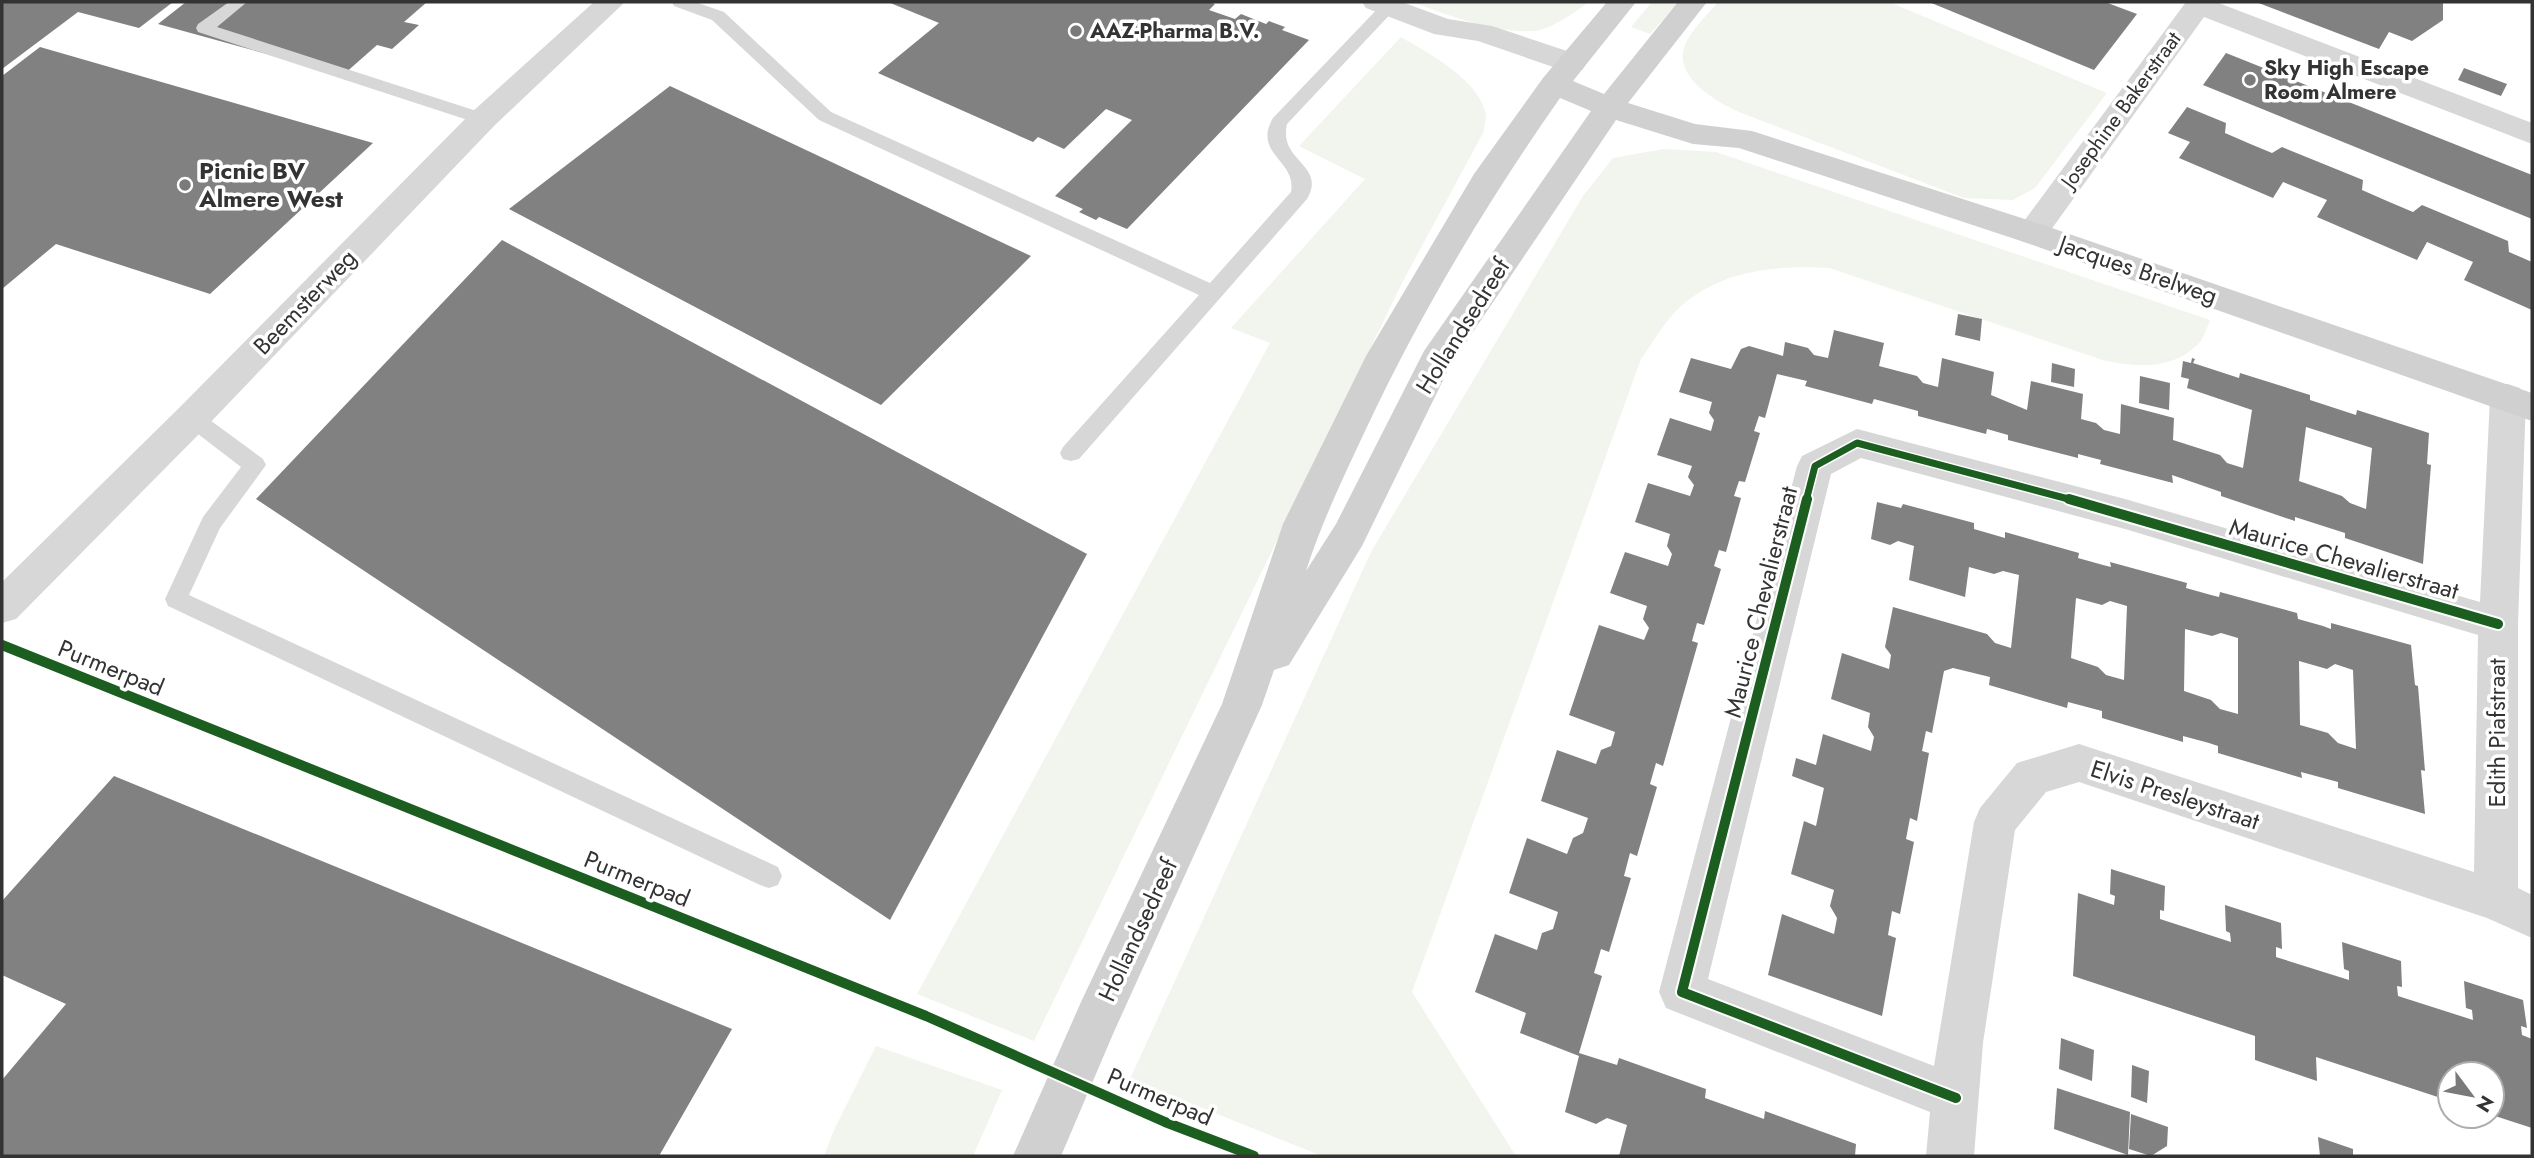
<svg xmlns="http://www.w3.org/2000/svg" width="2534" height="1158" font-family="Jost,sans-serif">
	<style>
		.green { fill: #f1f5ed }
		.building { fill: #818181; fill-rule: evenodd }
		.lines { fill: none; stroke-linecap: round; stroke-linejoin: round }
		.lane { fill: #d7d7d7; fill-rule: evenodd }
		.street { fill: #d7d7d7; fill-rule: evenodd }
		.secondary { fill: #d0d0d0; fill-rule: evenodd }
		.cycleway-far1-casing { stroke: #fff; stroke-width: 10 }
		.cycleway-casing { stroke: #fff; stroke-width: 14 }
		.cycleway-far1 { stroke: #1b5e20; stroke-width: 7 }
		.cycleway { stroke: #1b5e20; stroke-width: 10 }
		.poi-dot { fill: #7a7a7a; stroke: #fff; stroke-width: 2.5 }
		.labels { text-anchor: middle; stroke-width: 7; stroke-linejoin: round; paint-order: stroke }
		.far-poi-label { font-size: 21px; font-weight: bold; fill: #333; stroke: #fff; text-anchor: start }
		.far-street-label { font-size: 21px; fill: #333; stroke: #fff }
		.poi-label { font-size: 24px; font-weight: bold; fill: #333; stroke: #fff; text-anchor: start }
		.street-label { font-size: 24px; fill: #333; stroke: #fff }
	</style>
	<rect width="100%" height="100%" fill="#fff"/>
	<g class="green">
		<path d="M1412 2H1588C1578 11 1549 30 1535 31 1492 33 1451 16 1412 2Z"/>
		<path d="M1652 2H1679L1650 34 1631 27Z"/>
		<path d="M1718 2H1889L2107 93 2035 188 2013 200 1964 198 1739 112C1717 102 1672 77 1685 45 1691 30 1708 14 1718 2Z"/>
		<path d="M1401 37C1428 53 1480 80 1486 115 1486 119 1484 127 1484 131L1402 283 1034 1041 917 994 1270 343 1231 328 1365 179 1299 146Z"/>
		<path d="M1664 149 1716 152 2210 320C2207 328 2203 340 2197 345 2172 370 2137 367 2106 361L1829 268C1775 265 1717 270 1676 311 1663 324 1652 344 1641 359L1412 992 1516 1156H1322L1130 1079 1371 552 1583 196 1613 158Z"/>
		<path d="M876 1046 1002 1090 973 1156H824L834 1130Z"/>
	</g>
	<g class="building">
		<path d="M2 2H173L139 28 78 12 2 69Z"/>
		<path d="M186 2H427L404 22 419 25 392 49 377 45 343 75 158 24Z"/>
		<path d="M888 2H1210L1215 4 1209 10 1235 19 1241 14 1266 24 1269 21 1285 27 1282 30 1309 40 1127 229 1099 217 1096 220 1079 212 1083 209 1055 196 1132 120 1106 109 1064 149 1038 137 1033 142 878 73 939 23Z"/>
		<path d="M1929 2H2105L2137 14 2094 70Z"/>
		<path d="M2256 2H2443V20L2412 41 2389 32 2379 49Z"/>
		<path d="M40 47 373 143 210 294 56 244 2 289V76Z"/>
		<path d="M2226 53 2532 175V219L2203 85Z"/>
		<path d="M2464 68 2507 84 2501 96 2458 80Z"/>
		<path d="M670 86 1031 256 881 405 509 209Z"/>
		<path d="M2187 107 2226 123 2225 133 2248 143 2272 153 2282 147 2363 180 2362 190 2387 201 2413 212 2422 205 2508 241 2509 252 2532 262V310L2464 280 2473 262 2427 242 2417 260 2317 217 2327 200 2283 182 2273 198 2179 158 2190 142 2168 133Z"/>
		<path d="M502 240 1087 554 890 920 256 499Z"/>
		<path d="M1958 314 1982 319 1980 341 1955 335Z"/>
		<path d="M1834 330 1884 343 1879 366 1917 376 1923 383 1938 387 1942 358 1994 372 1991 395 2027 410 2031 381 2083 394 2081 419 2096 423 2104 430 2120 434 2121 404 2174 418 2173 440 2220 455 2227 463 2243 468 2252 410 2187 388 2189 379 2181 377 2183 361 2191 363 2192 358 2195 359 2193 363 2239 378 2240 373 2310 395V400L2356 415 2357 410 2429 433 2427 464 2431 465 2423 564 2345 538V533L2295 517V521L2221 496V492L2172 475 2173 483 2100 464 2101 460 2078 454V458L2008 440V435L1987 429 1986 434 1918 416V411L1874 399 1872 404 1805 386 1807 381 1777 374 1765 418 1759 416 1754 431 1760 433 1745 482 1739 481 1734 496 1741 498 1726 552 1719 550 1714 566 1721 569 1704 625 1697 623 1692 641 1698 643 1663 766 1656 763 1650 784 1657 787 1637 856 1630 853 1624 876 1631 878 1609 952 1601 949 1594 973 1602 976 1579 1053 1617 1065 1619 1058 1706 1089 1705 1098 1764 1119 1765 1111 1856 1144 1855 1156H1619L1627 1125 1607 1118 1596 1124 1565 1112 1579 1056 1520 1033 1526 1013 1475 992 1495 934 1537 950 1542 933 1553 929 1558 912 1509 893 1527 838 1567 854 1573 838 1583 833 1588 818 1541 801 1557 750 1596 764 1601 750 1611 746 1615 732 1569 715 1599 625 1644 640 1649 628 1643 619 1647 606 1610 593 1625 552 1668 566 1672 554 1667 546 1670 534 1635 522 1648 483 1690 496 1694 485 1688 477 1692 466 1657 455 1670 418 1711 431 1714 420 1709 413 1712 402 1679 392 1691 358 1731 369 1741 349 1749 346 1783 356 1785 342 1808 348 1814 355 1828 358ZM2306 427 2372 448 2366 509 2350 503 2342 496 2299 481Z"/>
		<path d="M2052 363 2075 369 2074 387 2051 382Z"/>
		<path d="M2140 376 2170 383 2169 410 2139 403Z"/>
		<path d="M1877 502 1901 508 1903 504 1974 523V529L2005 538V532L2079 553 2078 558 2103 565 2111 567 2110 562 2187 583 2186 588 2211 595 2219 597 2220 592 2297 613 2298 619 2323 626 2331 629V623L2411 645 2415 685 2418 686 2425 771 2421 770 2425 814 2338 788V782L2301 772 2302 778 2218 753V746L2209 743 2183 736V742L2102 718V711L2068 702 2067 708 1989 685 1990 677 1953 668 1944 671 1932 733 1926 731 1922 751 1929 753 1917 821 1910 818 1906 839 1914 842 1900 914 1892 911 1888 935 1896 938 1882 1016 1768 975 1782 914 1834 934 1837 918 1830 906 1834 890 1791 874 1804 821 1816 826 1824 788 1792 776 1796 758 1816 765 1823 734 1871 751 1874 737 1868 727 1870 713 1831 699 1842 653 1889 669 1891 655 1885 647 1893 607 1987 634 1995 643 2011 648 2019 575 2003 571 1994 574 1969 567 1965 597 1909 580 1914 546 1898 541 1890 545 1871 539ZM2076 598 2102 605 2110 601 2127 606 2124 680 2106 675 2098 667 2071 658ZM2185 629 2212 636 2221 633 2238 638V714L2220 709 2211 700 2184 691ZM2299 661 2327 669 2335 664 2353 670 2356 749 2338 743 2328 733 2300 725Z"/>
		<path d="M114 776 732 1029 659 1156H2V1080L66 1004 2 975V901Z"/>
		<path d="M2111 869 2165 886 2164 911 2160 910V919L2231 942 2230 933 2226 931 2225 905 2281 923 2282 949 2276 947V957L2349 980V971L2344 969 2342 942 2401 961 2402 987 2397 986 2398 996 2473 1020 2472 1010 2466 1008 2464 981 2523 1000 2527 1028 2521 1026 2522 1035 2532 1039V1128L2492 1115V1074H2450V1101L2316 1057 2317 1081 2255 1060V1036L2073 976 2078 893 2114 905 2115 896 2110 894Z"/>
		<path d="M2061 1038 2094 1050 2092 1081 2059 1069Z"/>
		<path d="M2132 1065 2149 1071 2147 1103 2131 1097Z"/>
		<path d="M2057 1088 2130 1112 2128 1155 2054 1129Z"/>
		<path d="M2131 1114 2168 1127 2167 1146 2151 1156 2129 1149Z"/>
		<path d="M2318 1137 2353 1149V1156H2320Z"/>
	</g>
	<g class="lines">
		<g class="lane">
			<path d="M229 2H247L217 27 489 115 492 119 489 123H477L198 32 196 28 198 24Z"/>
			<path d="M672 2H695L724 12 831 112 1210 283 1291 192C1297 160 1252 154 1273 118L1383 3H1395L1397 7 1287 124C1278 162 1327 164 1307 199L1079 459 1071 461 1063 459 1060 453 1063 447 1199 295 819 120 712 20 674 6Z"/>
			<path d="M192 410 199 412 263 459 266 465 220 528 189 595 778 867 782 876 778 885 769 888 760 885 168 606 165 599 203 517 241 467 185 424 181 418 185 412Z"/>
		</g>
		<g class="street">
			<path d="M594 2H625L494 126 205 428 16 619 2 623V582L179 408 472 112Z"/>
			<path d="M1362 2H1402L1448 19 1492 26 1582 56 1587 63 1582 70 1572 72 1562 70 1478 41 1434 34 1366 8Z"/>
			<path d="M2186 2H2216L2532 123V144L2204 17 2043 241 2032 244 2021 241 2016 233 2021 225Z"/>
			<path d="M2508 384 2520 388 2526 398 2518 624V888L2532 895V938L2487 918 2079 782 2046 792 2015 830 1983 1043 1974 1156H1926L1930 1112 1666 1008 1659 992 1797 466 1802 456 1857 429 2125 499 2480 602 2490 398 2496 388ZM1861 458 2125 529 2478 635 2474 872 2079 744 2017 763 1980 808 1974 822 1934 1066 1708 979 1831 474Z"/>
		</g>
		<path class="secondary" d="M1607 2H1636L1573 81 1604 94 1678 2H1707L1628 103 1695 124 1752 131 2043 225 2532 393V421L2021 241 1739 148 1693 144 1616 120 1450 366 1362 546 1289 665 1274 670 1262 705 1113 1034 1061 1156H1013L1081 1002 1222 704 1283 524 1366 356 1474 174 1543 78ZM1560 98 1591 111 1424 351 1336 524 1306 571C1322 521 1344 476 1366 429 1421 312 1486 204 1560 98Z"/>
		<defs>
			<path id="cycleway-far1" d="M1806 501 1815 466 1857 443 2076 501"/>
			<g id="cycleway">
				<path d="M1807 499 1682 992 1956 1098"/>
				<path d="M2069 499 2498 624"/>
				<path d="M2 645 926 1016 1165 1122 1254 1156"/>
			</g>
		</defs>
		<use href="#cycleway-far1" class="cycleway-far1-casing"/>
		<use href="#cycleway" class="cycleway-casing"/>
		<use href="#cycleway-far1" class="cycleway-far1"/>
		<use href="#cycleway" class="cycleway"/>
	</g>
	<g class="poi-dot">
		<circle cx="1076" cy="31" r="7"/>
		<circle cx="2250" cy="80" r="7"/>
		<circle cx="185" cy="185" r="7"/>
	</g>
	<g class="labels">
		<g class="far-poi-label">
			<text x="1090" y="38">AAZ-Pharma B.V.</text>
			<text x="2264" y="75">Sky High Escape<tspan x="2264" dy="24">Room Almere</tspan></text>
		</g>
		<g class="far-street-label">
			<text transform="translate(2121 110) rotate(-54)" y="7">Josephine Bakerstraat</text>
		</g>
		<g class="poi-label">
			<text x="199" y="179">Picnic BV<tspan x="199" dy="28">Almere West</tspan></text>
		</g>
		<g class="street-label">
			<text transform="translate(2138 270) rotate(19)" y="8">Jacques Brelweg</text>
			<text transform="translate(305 302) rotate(-46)" y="8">Beemsterweg</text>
			<text transform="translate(1463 326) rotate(-58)" y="8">Hollandsedreef</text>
			<text transform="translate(2344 559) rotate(16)" y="8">Maurice Chevalierstraat</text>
			<text transform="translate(1761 602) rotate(-76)" y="8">Maurice Chevalierstraat</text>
			<text transform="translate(111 668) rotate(22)" y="8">Purmerpad</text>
			<text transform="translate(2497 733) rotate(-90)" y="8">Edith Piafstraat</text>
			<text transform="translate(2175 795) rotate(18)" y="8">Elvis Presleystraat</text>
			<text transform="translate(637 879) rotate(22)" y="8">Purmerpad</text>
			<text transform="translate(1138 930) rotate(-65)" y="8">Hollandsedreef</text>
			<text transform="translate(1160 1097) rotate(23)" y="8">Purmerpad</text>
		</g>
	</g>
	<rect width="2534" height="1158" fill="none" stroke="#333333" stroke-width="7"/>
	<g transform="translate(2471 1095) rotate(122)"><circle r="33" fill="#ffffff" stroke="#adadad" stroke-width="2"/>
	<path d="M0-5L12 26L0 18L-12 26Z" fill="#7a7a7a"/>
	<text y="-10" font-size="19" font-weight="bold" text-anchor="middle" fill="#333333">N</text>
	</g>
</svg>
